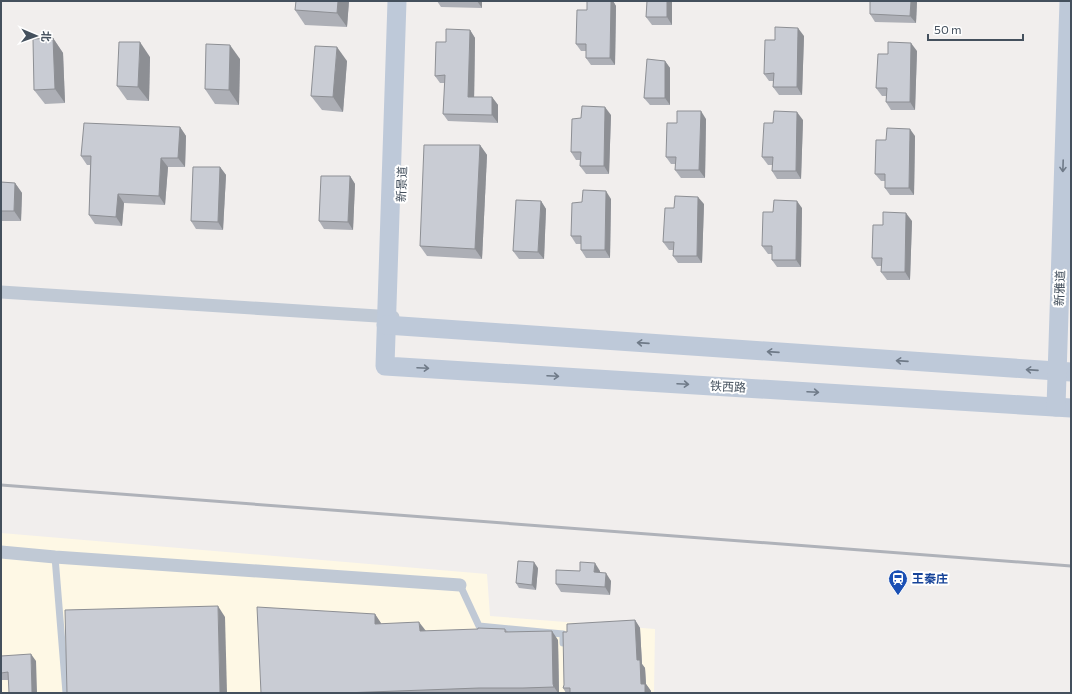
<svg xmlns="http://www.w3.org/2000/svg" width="1072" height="694" font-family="Commissioner,'Noto Sans SC',sans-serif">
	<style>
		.commercial { fill: #fef8e5 }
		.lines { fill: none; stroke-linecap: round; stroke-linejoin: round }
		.lane { stroke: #c0c9d5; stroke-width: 7 }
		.street { stroke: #c0c9d5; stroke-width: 13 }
		.secondary { stroke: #bec9d9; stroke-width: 19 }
		.rail { stroke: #afb2b9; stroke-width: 3 }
		.wall { fill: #adafb6 }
		.shaded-wall { fill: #8d8f94 }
		.building { fill: #c9ccd4; stroke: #8d8f94 }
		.oneway { stroke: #6f7a88 }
		.labels { text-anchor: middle; stroke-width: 4; stroke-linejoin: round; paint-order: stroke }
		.street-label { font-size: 12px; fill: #44505d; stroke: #fff }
		.transit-label { font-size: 12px; font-weight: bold; fill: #164399; stroke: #fff; text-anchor: start }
	</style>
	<rect width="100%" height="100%" fill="#f1eeed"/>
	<path class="commercial" d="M1 533 487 574 490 616 655 629 654 693H1Z"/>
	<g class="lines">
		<g class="lane">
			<path d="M55 557 66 693"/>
			<path d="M460 585 479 626 563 634V643"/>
		</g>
		<g class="street">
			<path d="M1 292 393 317"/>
			<path d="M1 552 55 557 460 585"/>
		</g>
		<g class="secondary">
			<path d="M397 1 385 366 1071 408"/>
			<path d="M386 325 1071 372"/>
			<path d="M1056 407 1069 1"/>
		</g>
		<path class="rail" d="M1 485 1071 566"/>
	</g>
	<g class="wall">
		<path d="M296 1H349L347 27 305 25 295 10Z"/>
		<path d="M437 1H482V8L441 7Z"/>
		<path d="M587 1H613L616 6 615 65H591L586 58V51H581L576 44 587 10Z"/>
		<path d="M647 1H672V25H652L646 17Z"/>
		<path d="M870 1H917L916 23 875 22 870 14Z"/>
		<path d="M470 30 475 38 474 97H492L498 105V123L448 121 443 114 445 83H440L435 76 446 42Z"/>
		<path d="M804 36 802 95H779L773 87V81H769L764 74 775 40Z"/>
		<path d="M53 38 63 53 65 103 45 104 34 90Z"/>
		<path d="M917 51 915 110H891L886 102V96H882L876 88 888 54Z"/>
		<path d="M150 57 149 101 127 100 117 86Z"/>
		<path d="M240 59 239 105 215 104 205 89Z"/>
		<path d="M347 61 343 112 322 110 311 96Z"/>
		<path d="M665 61 670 68V105H650L644 98Z"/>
		<path d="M611 115 609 174H586L580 166V160H576L571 152Z"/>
		<path d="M706 119 705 178H681L675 170 676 164H671L666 157 677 123Z"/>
		<path d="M803 120 801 179H777L772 171V165H768L762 157 773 123Z"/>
		<path d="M180 127 186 136 185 167H168L165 205 124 203 122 226 95 224 89 215 90 165H87L81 156Z"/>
		<path d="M915 136 914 195H890L885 188V181H881L875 174Z"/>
		<path d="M480 145 487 155 482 259 427 256 420 246Z"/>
		<path d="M220 167 226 175 223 230 196 229 191 221Z"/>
		<path d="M350 176 355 184 353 230 324 229 319 221Z"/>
		<path d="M1 182 15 183 22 193 21 221H1Z"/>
		<path d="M611 199 610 258H586L581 250V244H576L571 236 582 202Z"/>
		<path d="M541 201 546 209 544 259H519L513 251Z"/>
		<path d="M704 204 702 263H678L673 256V250H669L663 242 674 208Z"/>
		<path d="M802 208 801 267H777L772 260V254H768L762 246Z"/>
		<path d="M912 221 910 280H887L881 272V266H877L872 258 883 225Z"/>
		<path d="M538 568 536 590 519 588 516 583Z"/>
		<path d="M580 571H600V573L611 581 610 595 561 592 556 584Z"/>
		<path d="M375 614 381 624 426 631 505 629 508 632 558 640 559 693H261Z"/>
		<path d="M635 620 640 628 642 664 645 668 646 684 651 691V693H566L563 688 564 685 567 632Z"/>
		<path d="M1 656 36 661 8 680H1Z"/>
	</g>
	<g class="shaded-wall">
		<path d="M338 1H349L347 27 337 13Z"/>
		<path d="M477 1H482V8Z"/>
		<path d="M611 1H613L616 6 615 65 610 58Z"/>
		<path d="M667 1H672V25L667 17Z"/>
		<path d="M911 1H917L916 23 910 16Z"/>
		<path d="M798 28 804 36 802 95 797 87Z"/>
		<path d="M470 30 475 38 474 105 468 97Z"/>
		<path d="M53 38 63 53 65 103 55 89Z"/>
		<path d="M140 42 150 57 149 101 138 87Z"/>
		<path d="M911 43 917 51 915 110 910 102Z"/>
		<path d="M230 45 240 59 239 105 229 90Z"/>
		<path d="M337 47 347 61 343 112 333 97Z"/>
		<path d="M665 61 670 68V105L665 98Z"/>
		<path d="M492 97 498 105V123L492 115Z"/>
		<path d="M605 107 611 115 609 174 604 166Z"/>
		<path d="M701 111 706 119 705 178 699 170Z"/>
		<path d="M797 112 803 120 801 179 796 171Z"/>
		<path d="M180 127 186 136 185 167 178 158Z"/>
		<path d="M910 129 915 136 914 195 909 188Z"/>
		<path d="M480 145 487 155 482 259 475 249Z"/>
		<path d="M161 158 168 167 165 205 159 196Z"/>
		<path d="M220 167 226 175 223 230 218 222Z"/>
		<path d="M350 176 355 184 353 230 348 222Z"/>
		<path d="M15 183 22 193 21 221 14 211Z"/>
		<path d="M606 191 611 199 610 258 605 250Z"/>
		<path d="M118 194 124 203 122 226 116 217Z"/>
		<path d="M698 197 704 204 702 263 697 256Z"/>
		<path d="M541 201 546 209 544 259 538 252Z"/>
		<path d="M797 201 802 208 801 267 796 260Z"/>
		<path d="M906 213 912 221 910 280 905 272Z"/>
		<path d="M534 562 538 568 536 590 532 585Z"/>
		<path d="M595 563 600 571 599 580 594 572Z"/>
		<path d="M606 573 611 581 610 595 605 587Z"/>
		<path d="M218 606 225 617 227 693H220Z"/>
		<path d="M375 614 381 623V633L375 624Z"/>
		<path d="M635 620 640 628 642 664 645 668 646 684 651 691V693H645L641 684 637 660Z"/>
		<path d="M419 622 426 631H420Z"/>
		<path d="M552 631 558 640 559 693H558L554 687 553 684Z"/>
		<path d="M31 654 36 661 37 693H32Z"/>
	</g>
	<g class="building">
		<path d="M296 1H338L337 13 295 10Z"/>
		<path d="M587 1H611L610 58H586V44H576L577 10H587Z"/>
		<path d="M647 1H667V17H646Z"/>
		<path d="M870 1H911L910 16 870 14Z"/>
		<path d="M775 27 798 28 797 87H773L774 73 764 74 765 40H775Z"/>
		<path d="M446 29 470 30 468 97H492V115L443 114 445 75 435 76 436 42H446Z"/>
		<path d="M53 38 55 89 34 90 33 39Z"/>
		<path d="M119 42H140L138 87 117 86Z"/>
		<path d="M888 42 911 43 910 102H886L887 88H876L878 54H888Z"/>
		<path d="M206 44 230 45 229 90 205 89Z"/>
		<path d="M315 46 337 47 333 97 311 96Z"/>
		<path d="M647 59 665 61V98H644Z"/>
		<path d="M582 106 605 107 604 166H580L581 152H571L572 119 581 118Z"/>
		<path d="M677 111H701L699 170H675L676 157H666L667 123H677Z"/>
		<path d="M774 111 797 112 796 171H772L773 157H762L764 123H773Z"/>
		<path d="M84 123 180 127 178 158H161L159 196 118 194 116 217 89 215 91 156H81Z"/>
		<path d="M887 128 910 129 909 188H885V174H875L876 140H886Z"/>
		<path d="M424 145H480L475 249 420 246Z"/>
		<path d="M193 167H220L218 222 191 221Z"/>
		<path d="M321 176H350L348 222 319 221Z"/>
		<path d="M1 182 15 183 14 211H1Z"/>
		<path d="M583 190 606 191 605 250H581V236H571L572 203 582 202Z"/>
		<path d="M675 196 698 197 697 256H673L674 242H663L665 208H674Z"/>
		<path d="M516 200 541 201 538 252 513 251Z"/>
		<path d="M774 200 797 201 796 260H772V246H762L763 212H773Z"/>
		<path d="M883 212 906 213 905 272H881L882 258H872L873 225H883Z"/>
		<path d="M518 561 534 562 532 585 516 583Z"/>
		<path d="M580 562 595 563 594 572 606 573 605 587 556 584V570L580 571Z"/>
		<path d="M218 606 220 693H67L65 610Z"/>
		<path d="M257 607 375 614V624L419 622 420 631 478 629V628L505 629V632L552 631 553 684 554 687 523 688H479L343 693H261Z"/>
		<path d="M635 620 637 660H640L641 684H645V693H570V688H563L564 685 563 632H567V624Z"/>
		<path d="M31 654 32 693H9L8 672 1 673V656Z"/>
	</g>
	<defs><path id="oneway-shaft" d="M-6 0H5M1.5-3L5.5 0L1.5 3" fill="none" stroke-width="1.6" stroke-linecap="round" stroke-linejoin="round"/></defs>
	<g class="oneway">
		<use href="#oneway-shaft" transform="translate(1063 166) rotate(92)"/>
		<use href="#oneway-shaft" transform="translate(643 343) rotate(-176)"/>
		<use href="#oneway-shaft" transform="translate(773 352) rotate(-176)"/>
		<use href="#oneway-shaft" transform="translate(902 361) rotate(-176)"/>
		<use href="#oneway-shaft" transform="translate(423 368) rotate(3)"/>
		<use href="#oneway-shaft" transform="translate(1032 370) rotate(-176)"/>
		<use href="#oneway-shaft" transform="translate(553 376) rotate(3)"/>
		<use href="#oneway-shaft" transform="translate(683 384) rotate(3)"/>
		<use href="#oneway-shaft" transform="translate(813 392) rotate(3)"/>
	</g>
	<defs>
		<symbol id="station-pin" viewBox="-11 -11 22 30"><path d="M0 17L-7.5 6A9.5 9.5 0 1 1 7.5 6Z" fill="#1a4fb4" stroke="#fff"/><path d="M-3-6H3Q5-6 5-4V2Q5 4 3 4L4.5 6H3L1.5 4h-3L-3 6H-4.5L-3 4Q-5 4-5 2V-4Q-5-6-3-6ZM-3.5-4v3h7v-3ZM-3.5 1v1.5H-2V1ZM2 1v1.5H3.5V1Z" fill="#fff"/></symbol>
	</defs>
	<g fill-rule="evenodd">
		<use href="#station-pin" x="887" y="568" width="22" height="30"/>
	</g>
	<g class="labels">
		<g class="street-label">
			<text transform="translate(402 184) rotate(-88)" y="4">新景道</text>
			<text transform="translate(1060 288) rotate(-88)" y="4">新雅道</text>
			<text transform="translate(728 387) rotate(3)" y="4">铁西路</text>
		</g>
		<g class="transit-label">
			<text x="912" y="583">王秦庄</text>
		</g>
	</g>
	<rect width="1072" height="694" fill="none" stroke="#44505d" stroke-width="4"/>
	<g transform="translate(36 36) rotate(92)" stroke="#ffffff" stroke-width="3" paint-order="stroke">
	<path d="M0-3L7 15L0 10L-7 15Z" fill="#44505d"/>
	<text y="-6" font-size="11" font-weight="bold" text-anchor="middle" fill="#44505d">北</text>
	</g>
	<path d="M928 34v6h95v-6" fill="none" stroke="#44505d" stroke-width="2"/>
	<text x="934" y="34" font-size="12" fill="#44505d" stroke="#ffffff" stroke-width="3" paint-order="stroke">50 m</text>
</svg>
